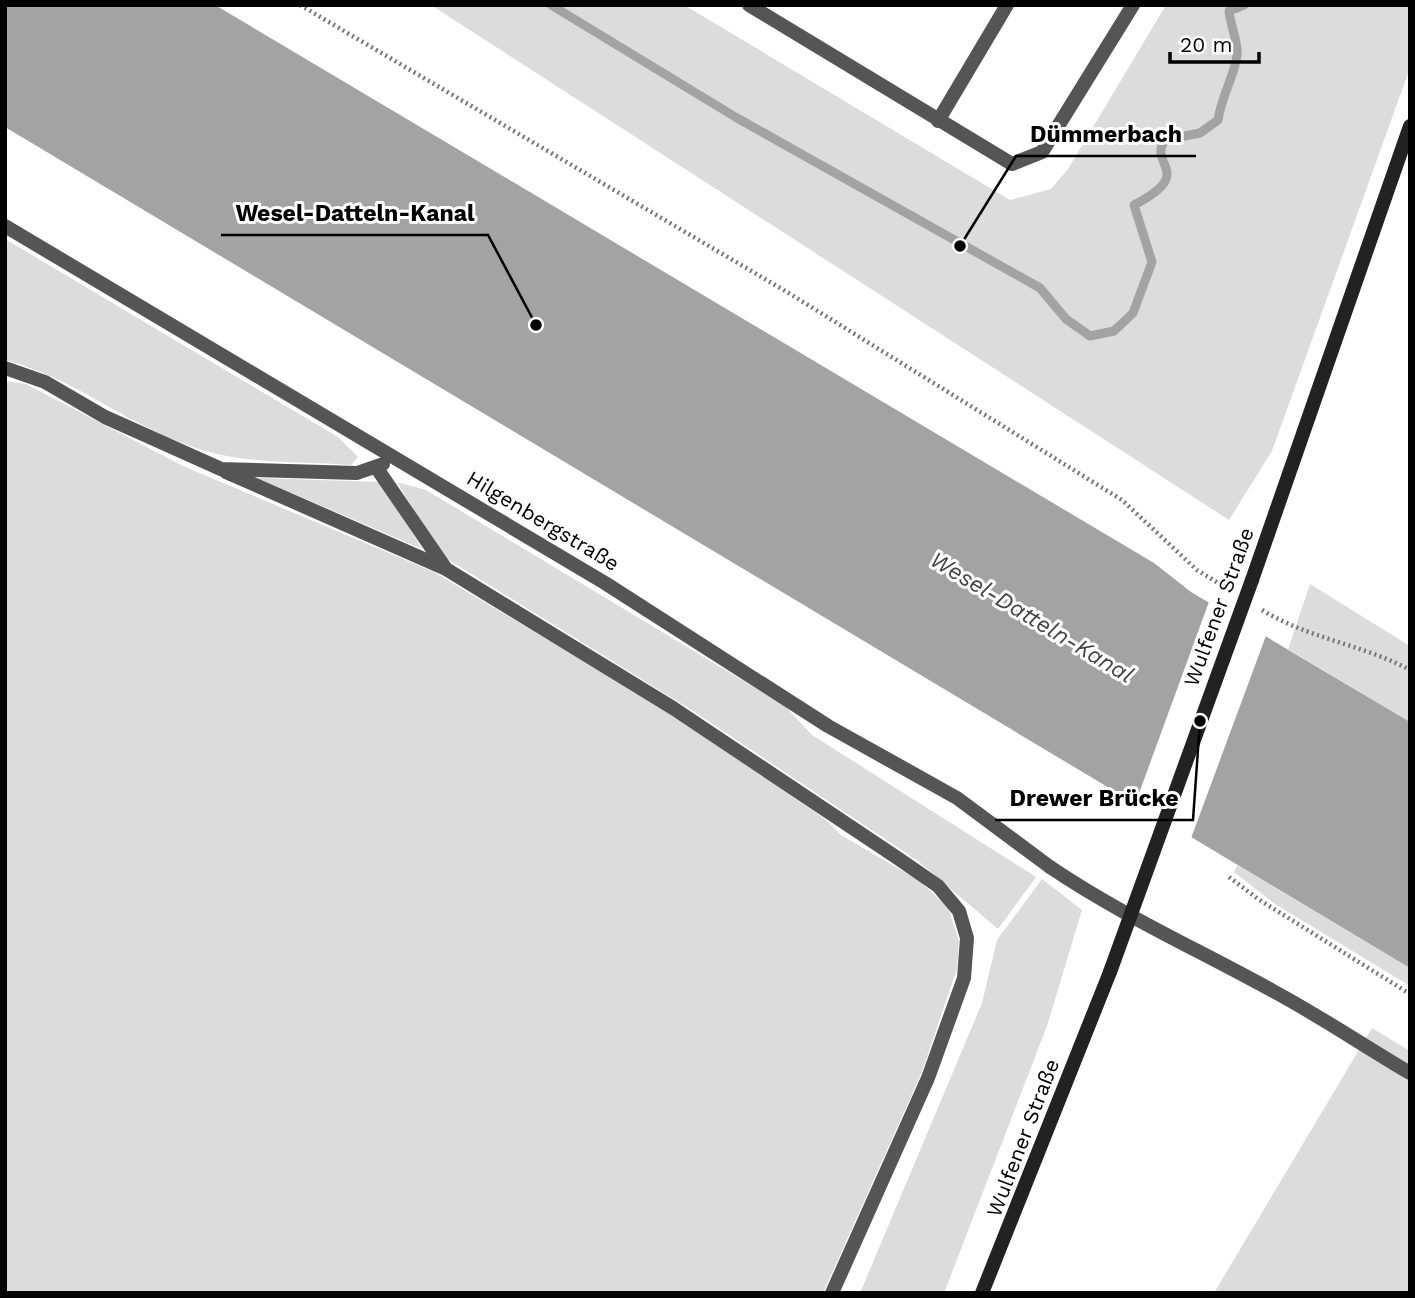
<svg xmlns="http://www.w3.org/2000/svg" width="1415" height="1298" font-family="'Work Sans',sans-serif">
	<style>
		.green { fill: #dcdcdc }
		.water { fill: #a3a3a3 }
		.pier { fill: #fff }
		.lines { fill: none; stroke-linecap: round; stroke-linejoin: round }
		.stream { stroke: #a3a3a3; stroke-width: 9 }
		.path { stroke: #777; stroke-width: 4.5; stroke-dasharray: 2 3.5; stroke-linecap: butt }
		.lane { stroke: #555; stroke-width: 14 }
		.street { stroke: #555; stroke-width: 14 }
		.secondary { stroke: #222; stroke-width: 14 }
		.secondary-bridge { stroke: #222; stroke-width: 14 }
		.labels { text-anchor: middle; stroke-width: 6; stroke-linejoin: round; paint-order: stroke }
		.street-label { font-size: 21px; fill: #000; stroke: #fff }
		.water-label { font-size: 23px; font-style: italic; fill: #444; stroke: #fff }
		.leader { fill: none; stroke: #000; stroke-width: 2.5 }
		.callout-dot { fill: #000; stroke: #fff; stroke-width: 2.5 }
		.callout-label { font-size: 23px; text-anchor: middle; font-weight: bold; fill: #000; stroke: #fff; stroke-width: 6; stroke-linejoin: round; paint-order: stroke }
	</style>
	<rect width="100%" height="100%" fill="#fff"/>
	<g class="green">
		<path d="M431 5H684L1010 200 1051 189 1068 169 1166 5H1410V68L1272 451 1229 520Z"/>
		<path d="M5 239 338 437 358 457 351 465C298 461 244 465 193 447 127 425 73 377 5 360Z"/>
		<path d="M5 381 26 384 183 466 434 572 659 706 825 819 841 835 918 880 948 907 959 941 957 969 921 1074 823 1293H5Z"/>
		<path d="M257 478 381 482 422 549Z"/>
		<path d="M397 482 426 490 785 706 812 735 1036 877 998 929 918 861 693 711 441 555Z"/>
		<path d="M1310 584 1410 646V722L1288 649Z"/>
		<path d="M1237 865 1410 968V986L1275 904 1234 872Z"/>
		<path d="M1042 879 1082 910 1047 1026 944 1293H860L982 1003 997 940Z"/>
		<path d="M1372 1028 1410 1051V1293H1214Z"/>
	</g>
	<path class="water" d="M5 5H215L1154 563 1191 592 1410 722V968L5 127Z"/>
	<path class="pier" d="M1210 599 1267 633 1190 841 1134 807Z"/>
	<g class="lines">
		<path class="stream" d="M551 5 737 118 1040 288 1066 319 1090 336 1114 331 1133 313 1152 262 1134 205C1197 172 1147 165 1165 140L1200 133 1218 120C1221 97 1235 75 1237 55 1239 45 1230 24 1229 11L1244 5"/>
		<g class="path">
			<path d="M300 5 787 292 1122 500 1197 570 1228 589"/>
			<path d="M1262 610C1309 639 1362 644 1410 670"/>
			<path d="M1229 877 1258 899 1410 994"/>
		</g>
		<g class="lane">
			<path d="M749 5 1012 164 1042 152 1133 5"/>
			<path d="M938 121 1007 5"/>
			<path d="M5 226 605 583 828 726 957 798 1050 867"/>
			<path d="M5 368 45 382 105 417 221 469 357 473 383 464"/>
			<path d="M376 467 446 569 673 708 896 857 938 886 959 911 967 938 964 978 928 1078 832 1293"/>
			<path d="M226 472 444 568"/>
		</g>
		<path class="street" d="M1050 867C1121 915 1199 950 1273 991 1320 1016 1364 1046 1410 1073"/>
		<g class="secondary">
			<path d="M1252 580 1410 126"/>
			<path d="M982 1293 1110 972"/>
		</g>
		<path class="secondary-bridge" d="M1110 972 1252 580"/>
	</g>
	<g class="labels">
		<g class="street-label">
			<text transform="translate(543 521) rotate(31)" y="7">Hilgenbergstraße</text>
			<text transform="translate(1219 607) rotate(-70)" y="7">Wulfener Straße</text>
			<text transform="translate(1023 1138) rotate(-69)" y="7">Wulfener Straße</text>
		</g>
		<g class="water-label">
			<text transform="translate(1032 617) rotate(31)" y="8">Wesel-Datteln-Kanal</text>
		</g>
	</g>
	<path class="leader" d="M960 246L1016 156H1196M536 325L488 235H221M1200 721L1193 820H995"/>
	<g class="callout-dot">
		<circle cx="960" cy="246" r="7"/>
		<circle cx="536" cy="325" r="7"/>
		<circle cx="1200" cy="721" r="7"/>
	</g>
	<g class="callout-label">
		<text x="1106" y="142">Dümmerbach</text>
		<text x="355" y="221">Wesel-Datteln-Kanal</text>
		<text x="1094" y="806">Drewer Brücke</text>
	</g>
	<rect width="1415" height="1298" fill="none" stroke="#000000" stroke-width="14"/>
	<path d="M1170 52v10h89v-10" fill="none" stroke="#000000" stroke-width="3.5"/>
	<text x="1180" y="52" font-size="21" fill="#000000" stroke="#ffffff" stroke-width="5" paint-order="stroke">20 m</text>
</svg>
